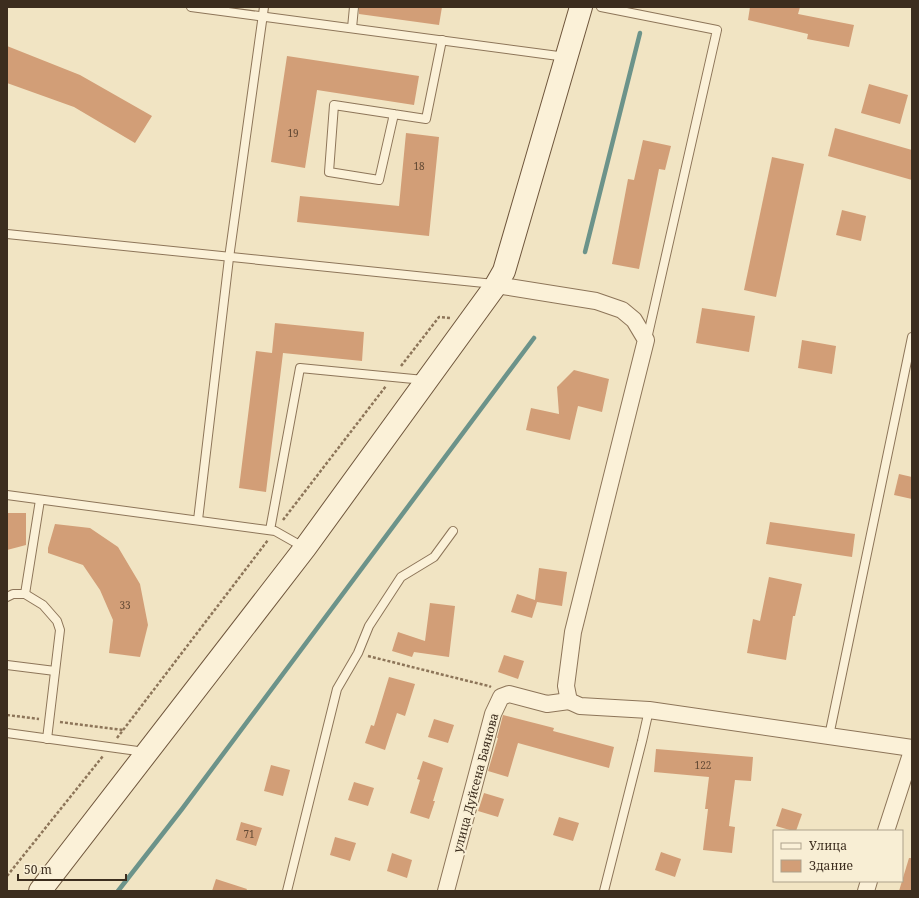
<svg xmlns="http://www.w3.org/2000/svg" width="919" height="898" font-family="'Noto Serif',serif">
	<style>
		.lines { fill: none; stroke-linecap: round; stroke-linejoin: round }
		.stream { stroke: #6c938a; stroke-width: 4.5 }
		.building { fill: #d29e77 }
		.lane-casing { stroke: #8d7559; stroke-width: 10 }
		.street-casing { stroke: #8d7559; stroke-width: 18 }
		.secondary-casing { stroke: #6f563c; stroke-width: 24 }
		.path { stroke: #8d7559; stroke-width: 2.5; stroke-dasharray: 3 2; stroke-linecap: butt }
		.lane { stroke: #fbf1d8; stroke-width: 8 }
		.street { stroke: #fbf1d8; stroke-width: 16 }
		.secondary { stroke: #fbf1d8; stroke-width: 22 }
		.labels { text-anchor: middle; stroke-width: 4; stroke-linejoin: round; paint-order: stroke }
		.number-label { font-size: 10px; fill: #624934 }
		.street-label { font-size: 12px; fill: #3c2d1e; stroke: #f8eed4 }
	</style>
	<rect width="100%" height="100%" fill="#f1e4c3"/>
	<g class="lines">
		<g class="stream">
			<path d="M585 252 640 33"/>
			<path d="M118 891 182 809 534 338"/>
		</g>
	</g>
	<g class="building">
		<path d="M359 7H442L439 25 359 14Z"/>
		<path d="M750 7H800L798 14 854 25 849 47 807 39 808 34 748 20Z"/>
		<path d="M7 46 80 75 152 116 135 143 74 107 7 83Z"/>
		<path d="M287 56 419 76 414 105 317 90 305 168 271 162Z"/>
		<path d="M869 84 908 95 900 124 861 113Z"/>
		<path d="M835 128 912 150V180L828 156Z"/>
		<path d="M406 133 439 137 429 236 297 222 300 196 399 206Z"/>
		<path d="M643 140 671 146 665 170 659 169 639 269 612 264 628 179 634 180Z"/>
		<path d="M772 157 804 164 776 297 744 290Z"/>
		<path d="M842 210 866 216 861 241 836 235Z"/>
		<path d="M702 308 755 316 749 352 696 343Z"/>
		<path d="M275 323 364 332 362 361 283 353 266 492 239 488 256 351 272 353Z"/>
		<path d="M802 340 836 346 832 374 798 368Z"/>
		<path d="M574 370 609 379 602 412 578 406 570 440 526 430 531 408 559 414 557 387Z"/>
		<path d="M899 474 912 477V499L894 495Z"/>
		<path d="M7 513H26V545L7 550Z"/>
		<path d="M770 522 855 534 852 557 766 544Z"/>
		<path d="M55 524 90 528 118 547 140 584 148 625 140 657 109 653 113 620 100 590 83 565 48 553V548Z"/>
		<path d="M539 568 567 572 562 606 537 602 532 618 511 612 517 594 535 600Z"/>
		<path d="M769 577 802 584 795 616H793L786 660 747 653 753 619 760 621Z"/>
		<path d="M430 603 455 606 449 657 414 652 412 657 392 651 398 632 425 641Z"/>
		<path d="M504 655 524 661 518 679 498 672Z"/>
		<path d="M389 677 415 684 405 716 397 713 385 750 365 743 371 725 374 726Z"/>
		<path d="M503 715 554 728 553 731 614 747 609 768 518 743 508 777 488 771 498 738H497Z"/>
		<path d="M434 719 454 725 448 743 428 737Z"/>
		<path d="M656 749 753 757 751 781 735 780 729 826 735 827 732 853 703 850 708 809H705L709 777 654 772Z"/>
		<path d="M423 761 443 768 433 801H435L429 819 410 813 420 780 417 779Z"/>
		<path d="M271 765 290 770 283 796 264 791Z"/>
		<path d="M354 782 374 788 368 806 348 800Z"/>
		<path d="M484 793 504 799 498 817 478 811Z"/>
		<path d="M782 808 802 814 796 831H793L776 826Z"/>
		<path d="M559 817 579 823 573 841 553 835Z"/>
		<path d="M241 822 262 828 256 846 236 840Z"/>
		<path d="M335 837 356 843 350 861 330 855Z"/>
		<path d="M661 852 681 859 675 877 655 870Z"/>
		<path d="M392 853 412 860 407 878 387 871Z"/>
		<path d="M909 858H912V891H899Z"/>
		<path d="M216 879 247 889 246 891H212Z"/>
	</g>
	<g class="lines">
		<defs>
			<g id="lane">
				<path d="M191 7 566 57"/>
				<path d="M601 7 717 30 647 339"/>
				<path d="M352 28 354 7"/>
				<path d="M394 114 379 180 329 172 334 105 426 119 442 40"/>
				<path d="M7 234 494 284"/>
				<path d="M7 495 275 531 305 548"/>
				<path d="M198 520 229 258 264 7"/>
				<path d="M270 530 300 368 424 380"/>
				<path d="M25 594 40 500"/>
				<path d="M7 597 13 594H25L43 605 57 621 60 630 47 739"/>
				<path d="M7 665 55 671"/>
				<path d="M7 733 145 752"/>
				<path d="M829 736 912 337"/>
				<path d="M287 891 337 689 358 653 369 626 401 577 434 557 453 531"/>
				<path d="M604 891 642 741 649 710"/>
			</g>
			<g id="street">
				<path d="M496 285 596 301 622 310 634 320 646 340 573 632 566 686 569 701 580 706 649 710 912 748"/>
				<path d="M886 831 912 751"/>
				<path d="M446 891 493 714 501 697 509 694 547 704 569 701"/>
				<path d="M866 891 869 881"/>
			</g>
			<path id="secondary" d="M40 891 305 548 496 285 504 271 581 7"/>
		</defs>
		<use href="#lane" class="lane-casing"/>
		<use href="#street" class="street-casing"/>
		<use href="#secondary" class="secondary-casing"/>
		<g class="path">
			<path d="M401 366 439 317 450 318"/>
			<path d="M283 520 386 386"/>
			<path d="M368 656 468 681 489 686 491 687"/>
			<path d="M7 715 39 719"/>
			<path d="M60 722 123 730"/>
			<path d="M117 738 268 540"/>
			<path d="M7 876 103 756"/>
		</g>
		<use href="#lane" class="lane"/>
		<use href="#street" class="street"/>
		<use href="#secondary" class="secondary"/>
	</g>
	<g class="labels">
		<g class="number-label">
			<text x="293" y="137">19</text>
			<text x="419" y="170">18</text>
			<text x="125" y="609">33</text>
			<text x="703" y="769">122</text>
			<text x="249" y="838">71</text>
		</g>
		<g class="street-label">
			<text transform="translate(476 783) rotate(-75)" y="4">улица Дуйсена Баянова</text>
		</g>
	</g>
	<rect width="919" height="898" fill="none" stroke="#3c2d1e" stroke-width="16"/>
	<rect x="773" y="830" width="130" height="52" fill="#f8eed4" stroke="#ada18b"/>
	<rect x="781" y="843" width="20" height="6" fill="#fbf1d8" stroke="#ada18b"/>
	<text x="809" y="850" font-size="12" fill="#3c2d1e">Улица</text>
	<rect x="781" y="860" width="20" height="12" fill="#d29e77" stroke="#ada18b"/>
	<text x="809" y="870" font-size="12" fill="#3c2d1e">Здание</text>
	<path d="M18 874v6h108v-6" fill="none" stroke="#3c2d1e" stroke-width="2"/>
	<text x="24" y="874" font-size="12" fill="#3c2d1e" stroke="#f8eed4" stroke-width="3" paint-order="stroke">50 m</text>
</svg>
